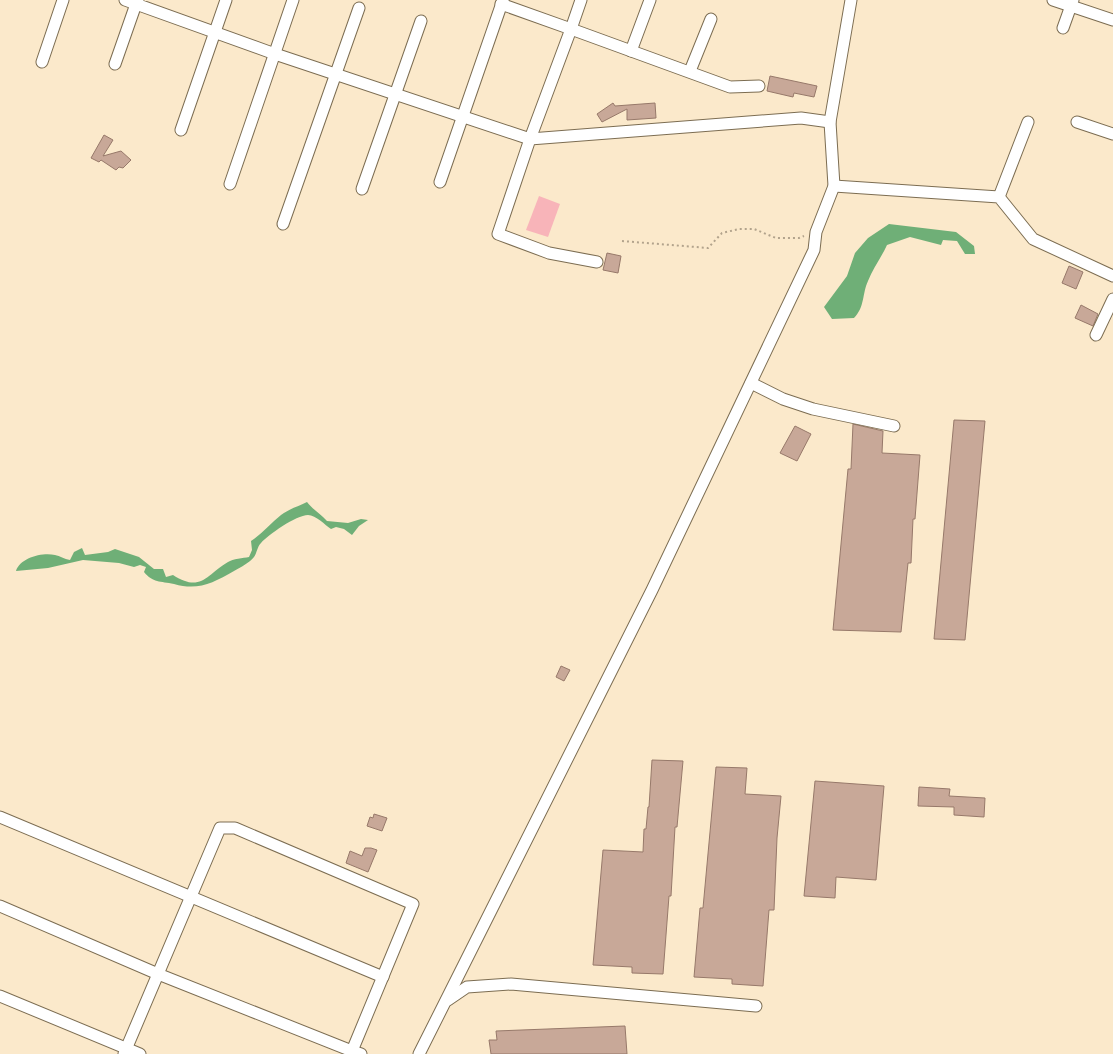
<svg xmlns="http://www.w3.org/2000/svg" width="1113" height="1054" font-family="'Space Grotesk',sans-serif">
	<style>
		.green { fill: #f8b4b9 }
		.water { fill: #6faf77 }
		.building { fill: #c8a898; stroke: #97796a }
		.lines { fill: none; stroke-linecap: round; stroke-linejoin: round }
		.street-casing { stroke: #7c6d52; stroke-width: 13 }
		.path { stroke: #b2a38c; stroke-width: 2; stroke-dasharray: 2 3; stroke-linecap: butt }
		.street { stroke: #fff; stroke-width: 11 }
	</style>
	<rect width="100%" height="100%" fill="#fbe9cb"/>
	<path class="green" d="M539 196 560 204 548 237 526 230Z"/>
	<g class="water">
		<path d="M889 224 956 232 974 246 975 254H965L957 241 943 240 941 245 910 237 887 245C881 258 873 268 868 281 862 294 865 307 854 318L832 319 824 307 847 276 855 253 868 238Z"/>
		<path d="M307 502C313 510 320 513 327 521L348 523 361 519 368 520 359 526 352 535 344 529 336 527 331 529C325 525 316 515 308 515 296 515 268 535 261 543 257 547 257 553 254 557 249 563 241 567 234 571 213 583 198 591 174 584 160 581 153 583 144 572L146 567 140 565 134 567 119 563 83 560 48 568 16 571C20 558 42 552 55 555 60 556 64 559 70 560L74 552 82 548 85 555 108 552 115 549 139 557 154 569H163L166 577 173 575C201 593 206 575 228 562 233 559 243 558 249 557L252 550 251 541C262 534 271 523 281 515 289 509 299 506 307 502Z"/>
	</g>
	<g class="building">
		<path d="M770 76 817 86 814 97 794 93 793 97 767 91Z"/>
		<path d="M613 103 615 106 655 103 656 118 627 120V109L602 122 597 114Z"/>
		<path d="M104 135 113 140 103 156 121 151 131 160 123 168 119 167 116 170 101 160 99 162 91 158Z"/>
		<path d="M607 253 621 256 618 273 603 270Z"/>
		<path d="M1069 266 1083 272 1076 289 1062 283Z"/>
		<path d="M1081 305 1098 314 1093 326 1075 318Z"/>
		<path d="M954 420 985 421 965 640 934 639Z"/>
		<path d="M853 424 883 431 882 453 920 455 915 519H913L911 563H908L901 632 833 630 848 469H851Z"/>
		<path d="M795 426 811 434 797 461 780 453Z"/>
		<path d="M561 666 570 670 564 681 556 677Z"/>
		<path d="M652 760 683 761 677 827H675L671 896H669L663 974 632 973V967L593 965 603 850 643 852 644 829H646L648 807H649Z"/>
		<path d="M716 767 747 768 745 794 781 796 777 838 774 910H769L763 986 732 984V979L694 977 700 908H703Z"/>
		<path d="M815 781 884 786 876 880 836 877 835 898 804 896Z"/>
		<path d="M919 787 950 789 949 796 985 798 984 817 954 815V807L918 806Z"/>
		<path d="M374 814 387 818 382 831 367 826 370 817 373 818Z"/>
		<path d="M365 848H371L377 850 368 872 346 863 350 851 362 856Z"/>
		<path d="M625 1026 627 1054H491L489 1040H497L496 1031Z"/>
	</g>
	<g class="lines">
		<defs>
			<g id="street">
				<path d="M138 0 136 4 275 54 530 139 571 29 501 4"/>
				<path d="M581 0 571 29 730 87 759 86"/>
				<path d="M1053 0 1113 20"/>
				<path d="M1063 28 1073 0"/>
				<path d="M631 51 650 0"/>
				<path d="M42 62 63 0"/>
				<path d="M115 64 136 4 125 0"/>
				<path d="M690 71 711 19"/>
				<path d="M1077 122 1113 134"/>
				<path d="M181 130 226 0"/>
				<path d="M440 182 503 0"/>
				<path d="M230 184 293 0"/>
				<path d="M834 186 999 197 1033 239 1113 276"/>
				<path d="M362 189 421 21"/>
				<path d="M999 197 1028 122"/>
				<path d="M283 224 359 8"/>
				<path d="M597 262 549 253 498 234 530 139 801 118 830 122"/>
				<path d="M1096 335 1113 299"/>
				<path d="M751 383 783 399 813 409 894 426"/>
				<path d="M0 817 383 977"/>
				<path d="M0 906 158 974 352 1051 351 1054"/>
				<path d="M0 996 140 1054"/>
				<path d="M448 1000 467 987 511 984 756 1006"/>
				<path d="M124 1054 220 828H235L413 904 352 1051 361 1054"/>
				<path d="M419 1054 652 590 814 250 816 232 834 186 830 122 851 0"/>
			</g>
		</defs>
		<use href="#street" class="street-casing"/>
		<path class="path" d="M622 241 708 248 722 233 739 229H754L776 238H799L804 236"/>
		<use href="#street" class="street"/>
	</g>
</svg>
